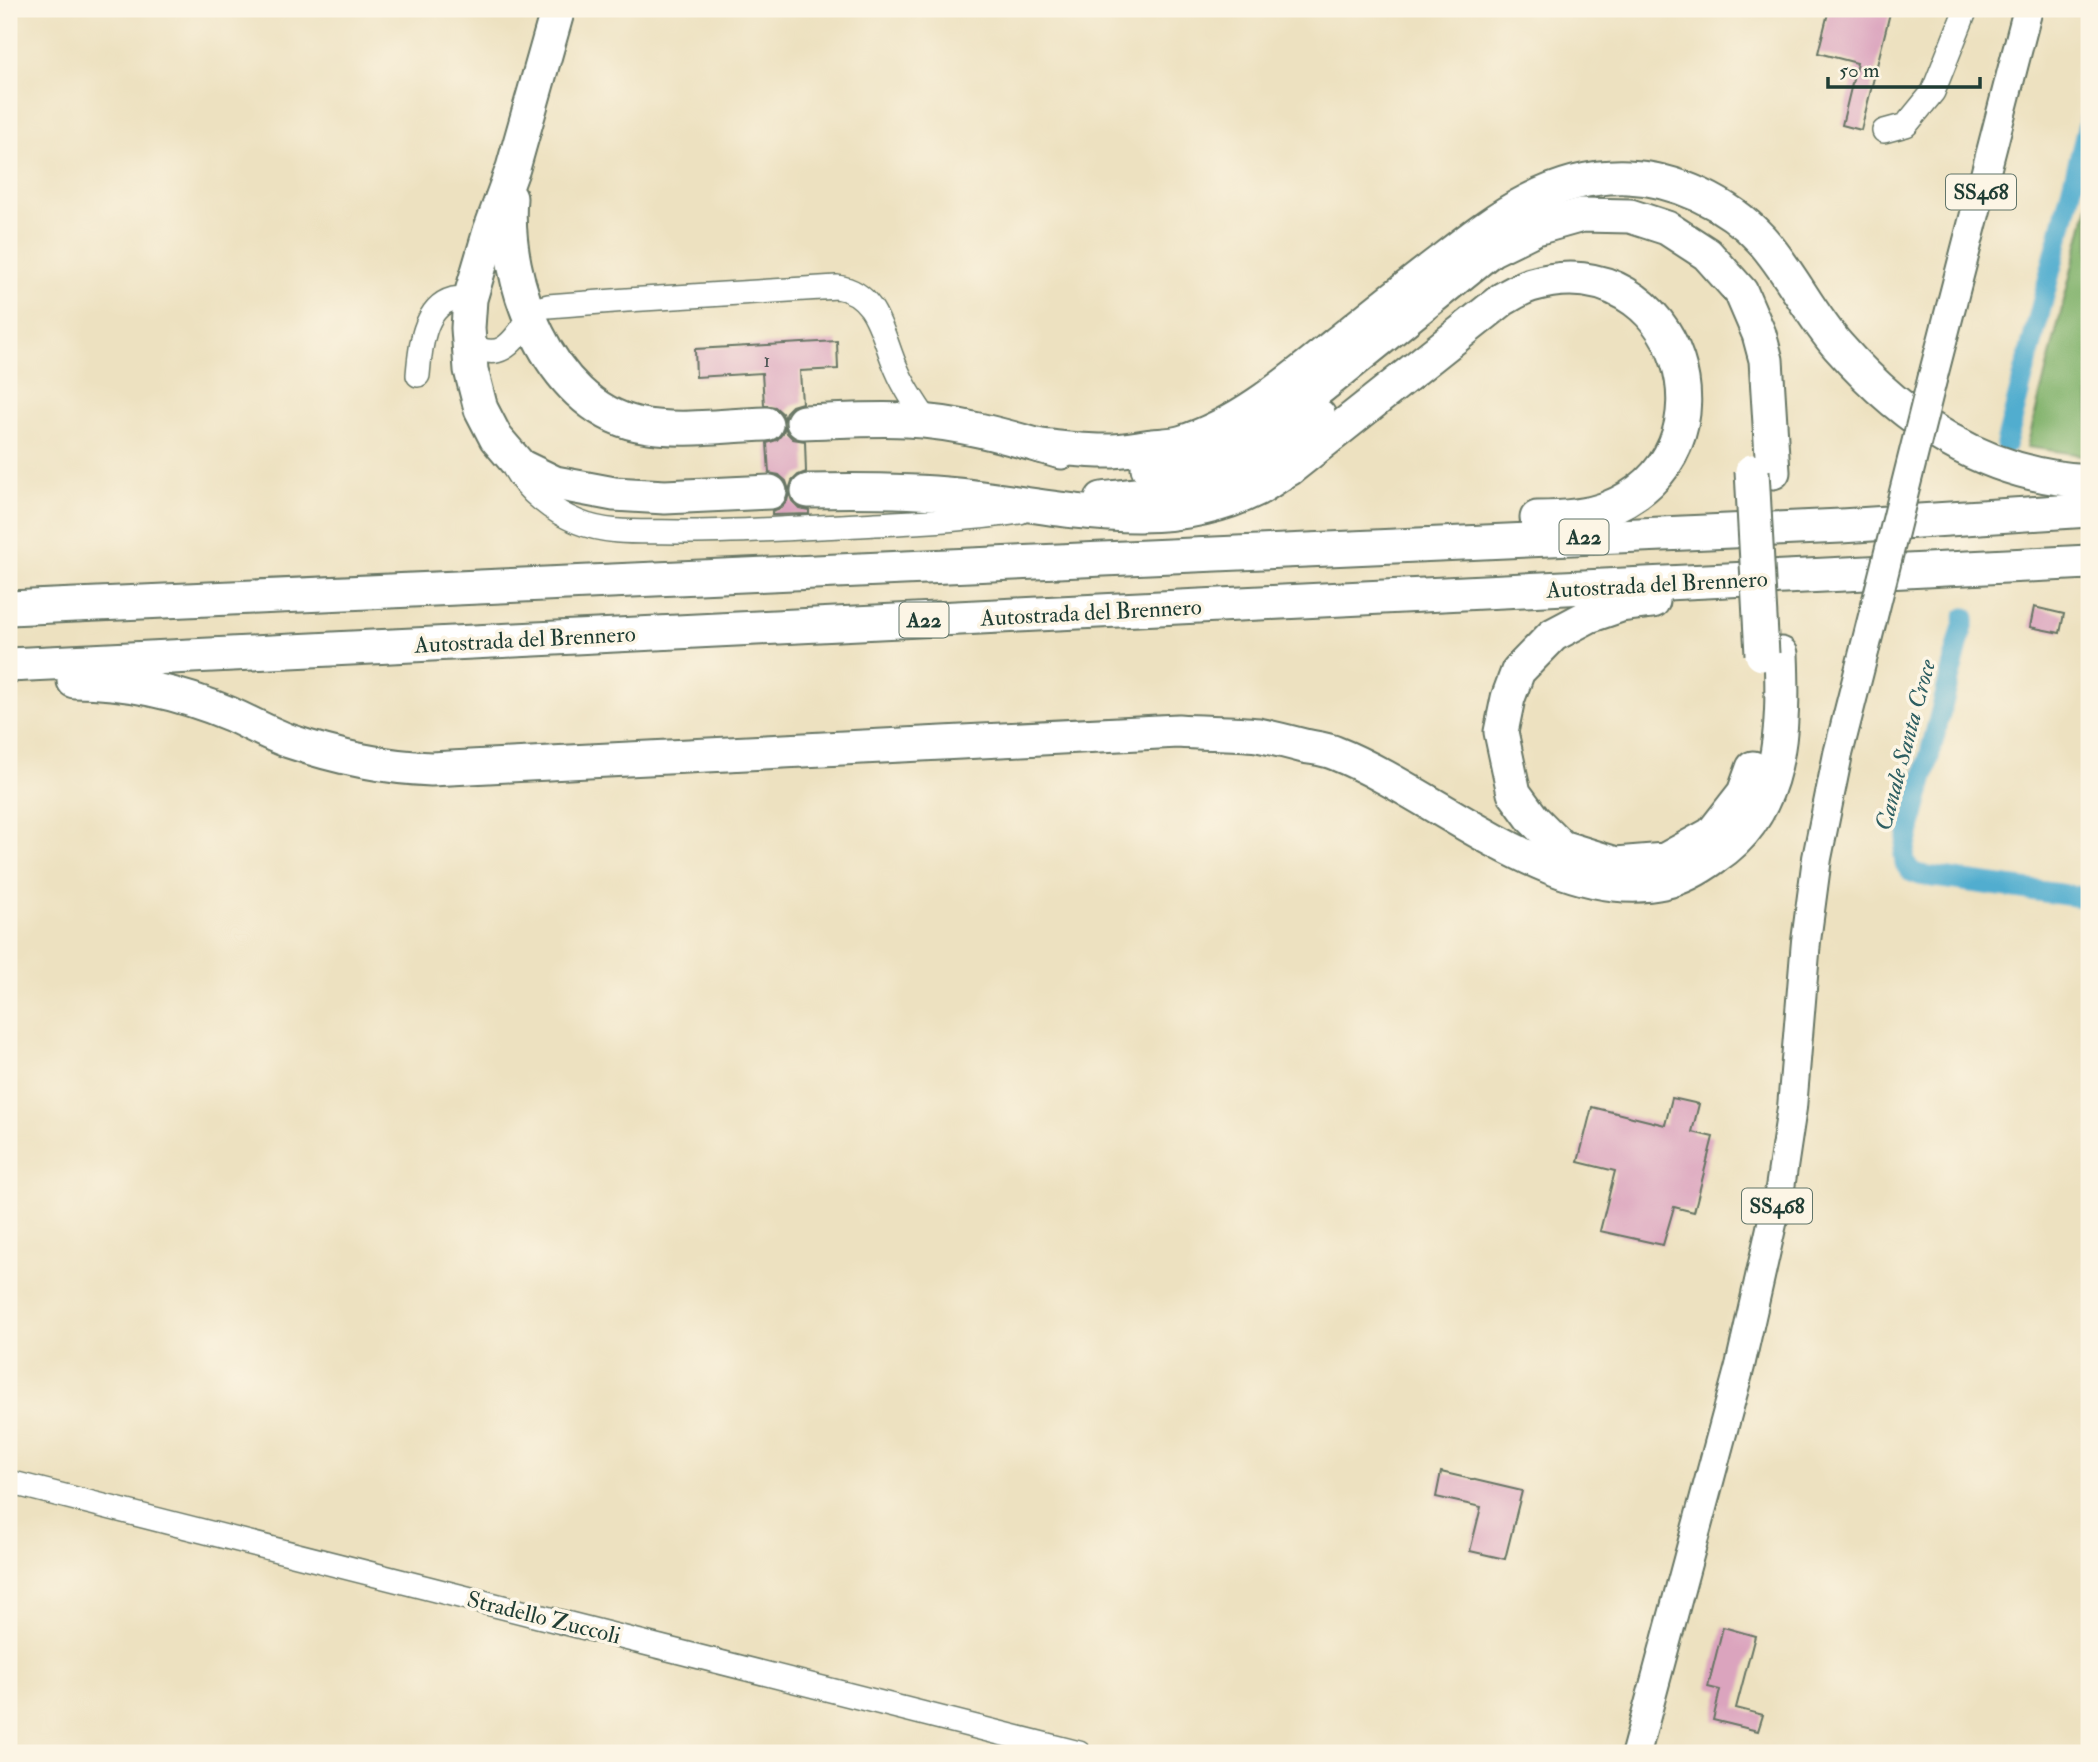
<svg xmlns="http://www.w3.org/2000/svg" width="2098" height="1762" font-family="'IM FELL Double Pica',serif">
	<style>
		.forest { fill: #81b26c; stroke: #507850; stroke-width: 2 }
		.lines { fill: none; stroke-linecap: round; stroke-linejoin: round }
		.canal { stroke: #51adcf; stroke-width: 21 }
		.building { fill: #dba4be }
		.minor-casing { stroke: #677665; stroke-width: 26 }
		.major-casing { stroke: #677665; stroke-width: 32 }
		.highway-casing { stroke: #677665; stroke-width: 37 }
		.minor { stroke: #fff; stroke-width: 23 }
		.major { stroke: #fff; stroke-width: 28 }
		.highway { stroke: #fff; stroke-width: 33 }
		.major-bridge-casing { stroke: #677665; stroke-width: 32; stroke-linecap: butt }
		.highway-bridge-casing { stroke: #677665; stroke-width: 37; stroke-linecap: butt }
		.major-bridge { stroke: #fff; stroke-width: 28 }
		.highway-bridge { stroke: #fff; stroke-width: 33 }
		.labels { text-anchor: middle; stroke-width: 7; stroke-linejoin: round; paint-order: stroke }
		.number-label { font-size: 19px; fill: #4e5756 }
		.shield { fill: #fcf5e5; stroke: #617469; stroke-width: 2 }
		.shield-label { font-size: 21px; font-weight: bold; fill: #1f3d34 }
		.street-label { font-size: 23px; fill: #1f3d34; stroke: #fcf5e5 }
		.water-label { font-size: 24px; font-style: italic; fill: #2e5f62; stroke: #fcf5e5 }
	</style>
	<rect width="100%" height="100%" fill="#fcf5e5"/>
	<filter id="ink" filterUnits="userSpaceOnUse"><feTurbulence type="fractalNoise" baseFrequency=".0143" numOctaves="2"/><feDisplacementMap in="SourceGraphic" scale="14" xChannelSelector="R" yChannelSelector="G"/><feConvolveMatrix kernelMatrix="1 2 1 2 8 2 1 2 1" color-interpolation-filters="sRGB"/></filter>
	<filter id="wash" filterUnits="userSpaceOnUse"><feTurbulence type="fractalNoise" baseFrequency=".00686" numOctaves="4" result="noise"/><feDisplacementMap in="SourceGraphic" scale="28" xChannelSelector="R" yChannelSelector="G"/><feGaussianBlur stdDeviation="1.57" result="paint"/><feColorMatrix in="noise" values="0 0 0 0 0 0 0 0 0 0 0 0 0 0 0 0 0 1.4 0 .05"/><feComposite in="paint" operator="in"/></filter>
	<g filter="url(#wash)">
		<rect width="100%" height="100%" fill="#ede1c0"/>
		<path class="forest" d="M2089 201V456L2027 447Z"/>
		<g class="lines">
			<g class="canal">
				<path d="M2006 444 2089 121"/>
				<path d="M1965 618 1904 854 1905 864 1912 872 1920 875 2089 898"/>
			</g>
		</g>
		<g id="blocks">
			<g class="building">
				<path d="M1829 9H1891L1861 130 1842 125 1857 63 1818 53Z"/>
				<path d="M837 341 838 369 800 371 802 403 792 406 786 412 784 420 782 413 775 407 764 405 762 373 696 377 695 349Z"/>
				<path d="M785 426 787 433 793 439 805 441 806 472 798 475 792 481 789 490 786 481 779 475 769 473 767 443 777 440 783 433Z"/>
				<path d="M789 493 792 501 799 508 809 510V514L772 515V511L781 508 787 501Z"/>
				<path d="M2034 607 2064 614 2060 633 2030 627Z"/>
				<path d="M1672 1098 1699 1104 1692 1132 1713 1137 1694 1212 1674 1207 1663 1245 1600 1231 1615 1171 1578 1162 1592 1107 1665 1125Z"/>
				<path d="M1441 1472 1522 1491 1505 1559 1470 1551 1481 1507 1436 1497Z"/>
				<path d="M1723 1627 1755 1636 1736 1708 1763 1715 1758 1731 1713 1720 1720 1690 1708 1687Z"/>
			</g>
		</g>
	</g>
	<g filter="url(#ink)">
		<use href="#blocks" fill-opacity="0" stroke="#677665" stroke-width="2"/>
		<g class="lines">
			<defs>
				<g id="minor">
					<path d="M1884 131 1906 125 1933 92 1966 9"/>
					<path d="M529 311 548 306 627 300 837 287C879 293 882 338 897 370 905 389 916 405 928 422"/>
					<path d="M469 343C501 365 514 340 531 316"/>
					<path d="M418 375C420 350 423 307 453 299 458 298 465 299 470 299"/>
					<path d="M514 468C527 491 553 512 578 522 609 535 646 531 679 532 739 532 800 528 860 525 914 522 967 520 1020 512"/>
					<path d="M9 1482 1079 1753"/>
				</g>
				<g id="major">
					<path d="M1933 376 2028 9"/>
					<path d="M1636 1753 1740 1366 1780 1188 1792 1108 1806 941 1817 858 1838 754 1865 648"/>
				</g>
				<g id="highway">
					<path d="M558 9 513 168 490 231 470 299 468 328 471 370 481 409 496 438 520 466 555 483 614 494 665 497 770 492"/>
					<path d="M510 198C503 280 548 404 637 424 678 433 724 425 766 424"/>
					<path d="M803 422C838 421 873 418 907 420 959 422 1012 438 1061 452"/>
					<path d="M1040 446C1061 448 1082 451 1103 451 1119 452 1136 448 1152 446 1163 445 1174 445 1183 442 1240 424 1290 381 1336 344 1371 316 1407 287 1444 259 1498 216 1555 174 1628 177 1676 179 1728 203 1761 239 1790 271 1809 313 1838 346 1905 422 1985 476 2089 481"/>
					<path d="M1148 468 1191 463 1217 456 1244 443 1321 387 1491 250 1536 228 1582 215 1630 216 1667 228 1707 254 1741 292 1759 334 1766 360 1773 472"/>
					<path d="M808 491C858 490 908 490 957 495 1057 506 1162 537 1257 489 1268 483 1278 475 1289 469L1503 299C1512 294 1521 288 1531 285 1679 241 1748 454 1606 509 1585 517 1559 518 1537 518"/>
					<path d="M1102 499C1144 494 1194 489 1233 472 1264 458 1292 437 1319 416"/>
					<path d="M1653 601 1621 605 1589 616 1553 635 1518 671 1508 698 1501 732 1514 793 1533 819 1561 847 1616 864 1665 860 1712 834 1744 793 1753 768"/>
					<path d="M9 608 1841 526 2089 510"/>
					<path d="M9 665 2089 562"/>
					<path d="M74 681C129 681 180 693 230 714 250 723 269 734 289 741 336 757 382 767 431 769L1178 731C1204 733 1232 732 1258 735 1273 738 1289 742 1304 746 1314 748 1326 749 1335 753 1434 792 1556 906 1664 882 1683 878 1701 867 1716 856 1783 811 1784 727 1781 654"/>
				</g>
			</defs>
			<use href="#minor" class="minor-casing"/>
			<use href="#major" class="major-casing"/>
			<use href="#highway" class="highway-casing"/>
			<use href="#minor" class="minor"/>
			<use href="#major" class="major"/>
			<use href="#highway" class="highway"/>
			<defs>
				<path id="major-bridge" d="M1865 648 1933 376"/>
				<path id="highway-bridge" d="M1752 471 1762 654"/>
			</defs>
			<use href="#major-bridge" class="major-bridge-casing"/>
			<use href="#highway-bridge" class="highway-bridge-casing"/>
			<use href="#major-bridge" class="major-bridge"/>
			<use href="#highway-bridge" class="highway-bridge"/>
		</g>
	</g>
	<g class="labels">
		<g class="number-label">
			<text x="767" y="367">1</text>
		</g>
		<g class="shield">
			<rect x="1946" y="174.5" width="70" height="35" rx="5"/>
			<rect x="1559.5" y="519.5" width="49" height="35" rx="5"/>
			<rect x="899.5" y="602.5" width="49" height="35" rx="5"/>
			<rect x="1742" y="1188.5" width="70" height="35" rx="5"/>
		</g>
		<g class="shield-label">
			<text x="1981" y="199">SS468</text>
			<text x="1584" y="544">A22</text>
			<text x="924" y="627">A22</text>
			<text x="1777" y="1213">SS468</text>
		</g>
		<g class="street-label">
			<text transform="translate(1657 584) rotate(-3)" y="8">Autostrada del Brennero</text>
			<text transform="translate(1091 612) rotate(-3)" y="8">Autostrada del Brennero</text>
			<text transform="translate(525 639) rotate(-3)" y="8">Autostrada del Brennero</text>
			<text transform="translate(544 1617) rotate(14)" y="8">Stradello Zuccoli</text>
		</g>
		<g class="water-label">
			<text transform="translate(1905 745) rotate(-75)" y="8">Canale Santa Croce</text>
		</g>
	</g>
	<rect width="2098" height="1762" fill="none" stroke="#fcf5e5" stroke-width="35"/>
	<path d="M1828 77v10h152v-10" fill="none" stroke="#1f3d34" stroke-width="3.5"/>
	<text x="1839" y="77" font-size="21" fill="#1f3d34" stroke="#fcf5e5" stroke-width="5" paint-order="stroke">50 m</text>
</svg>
